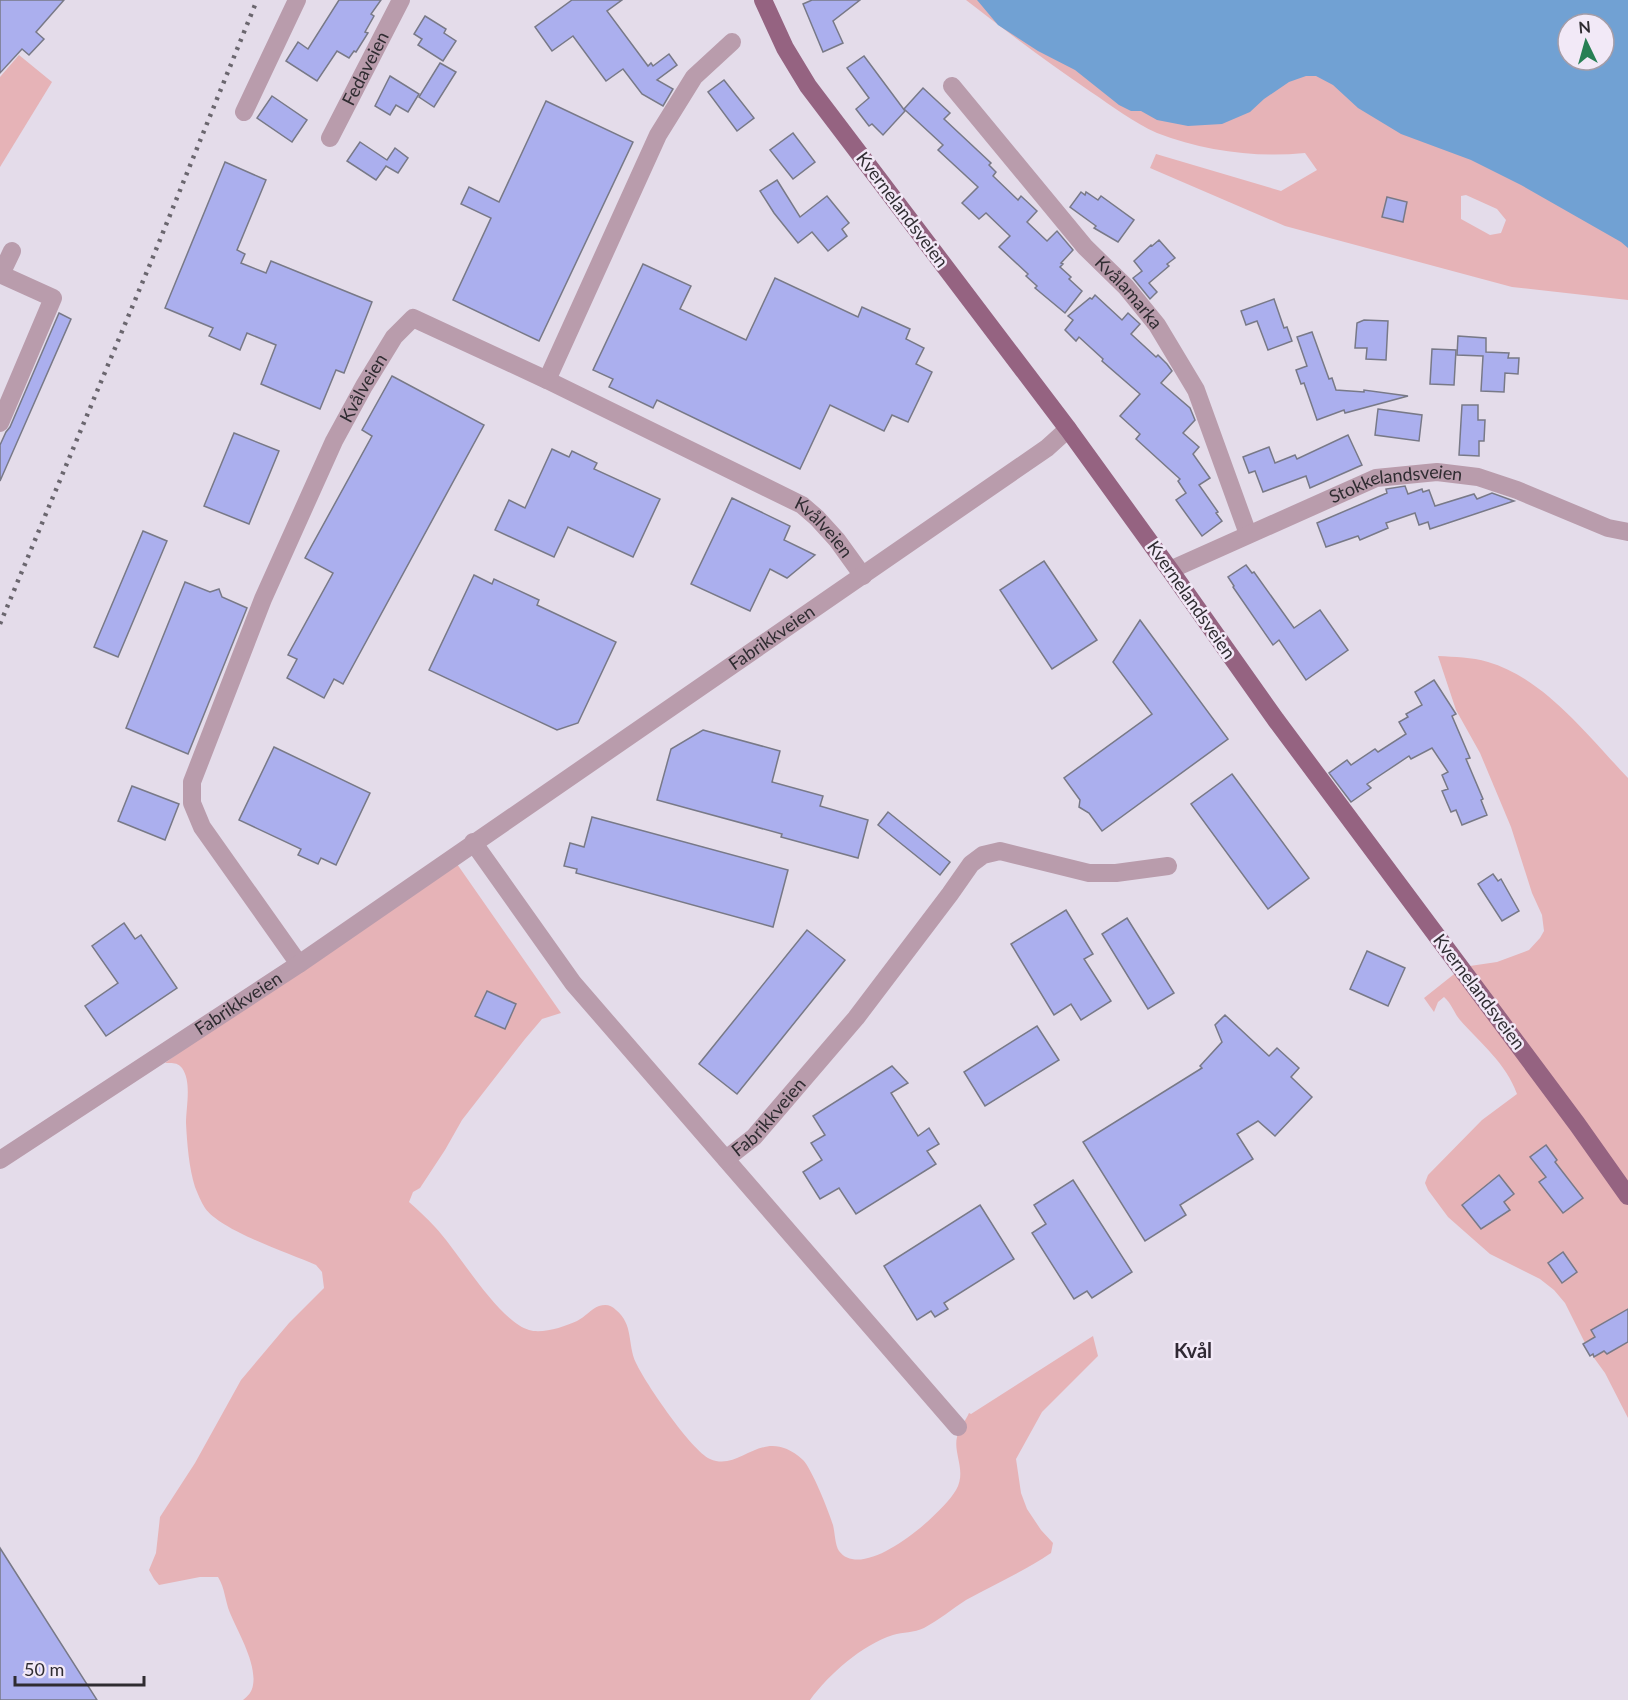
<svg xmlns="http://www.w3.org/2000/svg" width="1628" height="1700" font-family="Lato,sans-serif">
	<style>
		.green { fill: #e6b3b7; fill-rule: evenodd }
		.water { fill: #71a1d3; fill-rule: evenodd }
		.building { fill: #abafee; stroke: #787987; stroke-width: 1.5 }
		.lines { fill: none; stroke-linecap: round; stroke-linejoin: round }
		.minor { stroke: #b99cac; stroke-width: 18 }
		.major { stroke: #956381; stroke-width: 18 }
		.rail { stroke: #6a666e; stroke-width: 4.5; stroke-dasharray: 3 6; stroke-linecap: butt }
		.labels { text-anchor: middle; stroke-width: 5; stroke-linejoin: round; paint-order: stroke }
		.street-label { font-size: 18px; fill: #2f2c31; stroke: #f2e9f7 }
		.neighbourhood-label { font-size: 20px; font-weight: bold; fill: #302934; stroke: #f2e9f7 }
	</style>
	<rect width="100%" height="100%" fill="#e4dcea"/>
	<g class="green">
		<path d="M966 0H1628V300L1512 287 1285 226 1150 168 1156 154 1281 191 1317 170 1305 153C1255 158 1204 151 1157 133 1134 123 1112 106 1091 92 1048 63 1007 32 966 0ZM1568 24H1604V60H1568ZM1466 195 1497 209 1506 220 1501 233 1490 235 1461 219V196ZM1387 197 1407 202 1403 222 1383 217Z"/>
		<path d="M19 55 52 82 0 167V77Z"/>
		<path d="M1438 656C1455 657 1471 657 1488 662 1544 678 1589 737 1628 778V1418L1605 1373 1589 1351 1565 1303 1554 1290 1540 1279 1490 1254 1448 1217 1428 1190 1425 1183 1428 1175 1482 1120 1517 1094C1506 1063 1481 1044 1460 1020 1454 1013 1452 1004 1444 997L1438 1002 1434 1012 1424 998 1463 967 1497 962 1529 950 1540 938 1544 931 1542 915 1532 893 1511 827 1480 753 1456 710Z"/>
		<path d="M457 864 561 1013 542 1019 525 1039 462 1120 445 1150 420 1188 413 1192 409 1202C418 1210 427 1218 435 1227 458 1251 498 1321 529 1330 542 1334 564 1327 577 1321 585 1317 591 1309 599 1306 606 1304 611 1305 616 1310 634 1325 627 1344 636 1363 646 1384 691 1450 710 1459 742 1473 762 1423 803 1460 812 1469 829 1512 833 1525 835 1533 835 1545 839 1551 864 1584 943 1513 956 1490 967 1471 953 1454 957 1437 959 1429 966 1420 969 1413L971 1414 1093 1336 1098 1356 1042 1412 1016 1459 1021 1493 1027 1509 1041 1530 1053 1543 1051 1553C1023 1572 995 1584 966 1600 952 1609 939 1620 924 1628 914 1633 903 1632 893 1635 862 1645 829 1674 810 1700H243C248 1696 252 1692 253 1685 257 1664 238 1632 230 1613 225 1601 225 1588 218 1577H200L159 1585 154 1579 149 1570 156 1553 160 1517 195 1463 241 1380 289 1323 324 1288 322 1272 316 1265C289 1253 221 1231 205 1208 201 1202 198 1194 195 1187 189 1168 187 1143 186 1123 186 1107 192 1082 182 1068 177 1062 172 1063 165 1063L237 1010Z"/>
	</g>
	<path class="water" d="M977 0H1628V248L1621 242 1521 185 1471 160 1401 134 1358 108 1333 85 1316 76H1306L1289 82 1264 99 1250 112 1222 124 1188 126 1157 120 1141 111H1131L1119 105 1075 70 1038 51 998 25ZM1568 24H1604V60H1568Z"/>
	<g class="building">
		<path d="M0 0H64L36 32 44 39 29 55 22 49 0 73Z"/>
		<path d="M339 0H381L371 14 374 16 365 32 368 33 356 52 354 51 349 58 337 51 317 81 286 61 298 42 308 49Z"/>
		<path d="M572 0H622L607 11 648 66 651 63 653 66 669 54 677 65 657 80 673 89 663 106 642 94 623 69 606 81 573 36 552 51 535 27Z"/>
		<path d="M812 0H860L833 21 843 43 823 52 803 4Z"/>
		<path d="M425 16 446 29 444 33 456 41 443 61 418 45 422 39 414 34Z"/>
		<path d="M864 56 905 111 883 135 872 124 869 126 856 109 869 98 847 68Z"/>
		<path d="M440 63 456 72 434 107 419 97Z"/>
		<path d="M390 76 419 94 408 112 396 105 390 115 375 106Z"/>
		<path d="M724 80 754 118 737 131 708 92Z"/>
		<path d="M923 88 950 113 944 119 991 163 989 165 996 172 993 176 1018 200 1021 196 1037 211 1027 222 1047 241 1057 231 1073 250 1061 263 1063 264 1060 267 1071 277 1069 279 1082 291 1065 313 1035 288 1037 286 1026 276 1028 274 999 247 1010 236 986 213 979 219 962 203 978 187 938 150 943 145 904 109Z"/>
		<path d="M272 96 307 120 292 142 257 118Z"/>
		<path d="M546 101 633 142 539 341 453 300 491 218 461 204 469 187 499 202Z"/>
		<path d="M793 133 815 162 793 179 770 150Z"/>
		<path d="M360 142 387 160 395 148 408 158 398 173 386 166 376 180 347 161Z"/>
		<path d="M225 162 266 180 237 250 245 254 241 263 266 273 271 261 372 302 344 373 336 370 320 409 261 384 276 345 247 333 240 350 209 336 213 328 165 308Z"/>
		<path d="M777 180 800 217 827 196 849 223 842 229 847 236 828 251 812 232 798 243 774 213 760 191Z"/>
		<path d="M1081 192 1085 195 1086 192 1098 200 1101 196 1134 220 1118 242 1094 228 1096 226 1070 207Z"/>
		<path d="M1387 197 1407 202 1403 222 1382 217Z"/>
		<path d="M1159 240 1175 258 1167 264 1169 266 1149 283 1157 292 1150 299 1133 278 1142 271 1134 261 1151 245 1152 246Z"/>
		<path d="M643 264 691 286 680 309 746 340 775 278 858 317 862 307 910 329 906 339 924 348 916 364 932 372 908 422 892 415 884 431 830 405 800 469 657 400 653 408 609 387 613 379 593 370Z"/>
		<path d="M1095 295 1122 320 1128 313 1140 324 1131 334 1156 357 1158 355 1167 364 1172 371 1161 383 1190 408 1195 420 1183 433 1199 447 1193 454 1210 478 1199 485 1218 512 1216 513 1222 521 1202 536 1176 500 1186 493 1178 481 1180 479 1136 439 1140 434 1120 416 1140 394 1102 361 1103 359 1079 337 1076 341 1065 330 1073 320 1068 316 1090 298 1092 299Z"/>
		<path d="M1274 299 1284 328 1287 327 1292 341 1268 350 1257 321 1246 325 1241 311Z"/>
		<path d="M59 313 71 319 0 481V445L6 432 10 427Z"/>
		<path d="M1364 320 1388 321 1386 360 1366 359 1367 348H1355L1357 323Z"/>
		<path d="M1312 332 1329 379 1332 378 1336 390 1364 392V390L1408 396 1345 413 1344 410 1317 420 1304 383 1301 384 1296 370 1307 366 1297 337Z"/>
		<path d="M1458 336 1486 338V352L1509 353 1508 358H1519L1518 374 1505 373 1504 392 1481 391 1483 356 1457 355Z"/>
		<path d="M1432 349 1456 350 1454 385 1430 384Z"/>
		<path d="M392 376 484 425 343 684 334 679 324 698 287 678 297 659 288 655 333 573 305 558 372 436 362 430Z"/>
		<path d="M1462 405H1478V420H1485L1484 441H1479V456L1459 455Z"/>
		<path d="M1378 409 1422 415 1419 441 1375 435Z"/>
		<path d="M234 433 279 451 249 524 204 506Z"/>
		<path d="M1348 435 1362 465 1310 488 1306 476 1263 492 1255 471 1249 473 1243 457 1269 447 1275 463 1295 455 1297 459Z"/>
		<path d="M552 449 569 457 572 451 597 463 594 469 660 499 633 557 568 527 554 557 495 530 509 500 525 508Z"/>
		<path d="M1405 486 1408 494 1422 489 1423 492 1429 490 1435 506 1474 494 1477 499 1492 493 1514 501 1430 529 1428 522 1419 525 1415 513 1386 523 1388 528 1360 540 1358 536 1326 547 1317 523 1387 493 1386 489Z"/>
		<path d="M732 498 790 526 784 540 815 555 787 578 770 569 750 611 691 584Z"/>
		<path d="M143 531 167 541 118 657 94 647Z"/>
		<path d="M1044 561 1097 640 1052 669 1000 590Z"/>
		<path d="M1246 565 1252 573 1254 572 1294 628 1320 610 1348 650 1306 680 1279 640 1273 645 1233 587 1234 586 1228 577Z"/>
		<path d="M474 575 492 584 494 579 539 600 537 605 616 642 578 723 557 730 429 670Z"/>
		<path d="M185 582 210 592 219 589 222 597 247 608 188 754 126 728Z"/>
		<path d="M1140 620 1228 739 1102 831 1089 813 1079 807 1080 800 1064 778 1152 714 1113 662Z"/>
		<path d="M1434 680 1456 714 1452 716 1470 758 1466 759 1483 799 1481 800 1487 815 1462 825 1456 810 1451 812 1442 791 1448 789 1442 775 1448 772 1432 748 1411 759 1409 756 1367 784 1371 788 1351 802 1329 773 1347 760 1351 765 1375 749 1378 752 1406 734 1399 722 1408 717 1406 714 1422 705 1415 692Z"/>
		<path d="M703 730 780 751 772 782 823 796 820 806 868 820 858 858 781 837 782 834 657 800 671 749Z"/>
		<path d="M274 747 370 793 336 865 321 858 318 864 298 855 301 849 239 820Z"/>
		<path d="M1232 774 1309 878 1268 909 1191 804Z"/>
		<path d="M132 786 179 804 165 840 118 821Z"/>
		<path d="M888 812 950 862 940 875 878 825Z"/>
		<path d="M592 817 788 870 773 927 576 873 577 869 564 866 570 843 584 847Z"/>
		<path d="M1493 874 1498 881 1501 879 1519 911 1502 921 1478 884Z"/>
		<path d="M1066 910 1093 954 1084 959 1111 1001 1081 1020 1071 1004 1054 1015 1011 944Z"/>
		<path d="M1127 918 1174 993 1148 1009 1102 934Z"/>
		<path d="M124 923 135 939 141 935 177 988 106 1036 85 1006 118 983 92 946Z"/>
		<path d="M807 930 845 960 737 1094 699 1064Z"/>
		<path d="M1367 951 1405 968 1388 1006 1350 989Z"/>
		<path d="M487 991 516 1004 505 1029 475 1016Z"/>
		<path d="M1225 1015 1269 1056 1277 1048 1299 1068 1291 1077 1312 1097 1275 1136 1258 1121 1237 1134 1253 1159 1180 1205 1186 1215 1145 1241 1083 1142 1202 1068 1200 1066 1222 1042 1215 1025Z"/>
		<path d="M1037 1026 1059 1060 985 1106 964 1072Z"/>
		<path d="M892 1066 908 1083 891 1093 918 1136 929 1128 939 1144 927 1151 936 1164 856 1214 839 1188 820 1199 803 1172 822 1160 811 1143 825 1135 813 1116Z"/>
		<path d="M1546 1145 1557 1160 1555 1162 1583 1198 1563 1213 1539 1182 1546 1177 1530 1157Z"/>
		<path d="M1499 1175 1514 1194 1504 1202 1510 1210 1481 1229 1462 1205Z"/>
		<path d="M1073 1180 1132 1272 1092 1298 1087 1291 1074 1299 1032 1233 1046 1224 1034 1205Z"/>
		<path d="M980 1205 1014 1259 944 1303 948 1309 935 1317 931 1311 917 1320 884 1266Z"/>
		<path d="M1563 1252 1577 1272 1562 1283 1548 1263Z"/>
		<path d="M1628 1309V1342L1607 1354 1604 1351 1594 1357 1593 1354 1590 1356 1583 1344 1595 1337 1591 1330Z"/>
		<path d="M0 1548 97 1700H0Z"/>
	</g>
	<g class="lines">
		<g class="minor">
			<path id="s1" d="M952 86 1085 247 1126 287 1157 325 1196 390 1248 534"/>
			<path d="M244 112 297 0"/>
			<path id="s2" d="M330 138 401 0"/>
			<path d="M0 274 53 298 0 423"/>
			<path d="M1 274 12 251"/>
			<path d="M547 380 658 135 694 77 732 42"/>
			<path id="s3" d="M1170 570 1376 478 1437 472 1478 477 1517 490 1608 528 1628 532"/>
			<path d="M473 842 573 983 958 1427"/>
			<path id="s4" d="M299 964 202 827 192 803V782L263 599 334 441 364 386 394 337 413 318 547 380 802 505 817 518 837 540 863 576"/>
			<path id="s5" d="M726 1159 754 1137 856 1018 950 894 971 864 983 855 1000 851 1089 873H1116L1168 866"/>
			<path id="s6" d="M0 1160 299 964 1047 448 1068 429"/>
		</g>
		<path class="major" d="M763 0 785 48 808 86 1068 429 1170 570 1276 720 1577 1124 1628 1196"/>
		<path class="rail" d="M0 624 153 257 257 0"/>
	</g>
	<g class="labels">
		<g class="street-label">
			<text dy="6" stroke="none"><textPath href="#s2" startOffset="78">Fedaveien</textPath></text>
			<text transform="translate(902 210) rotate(53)" y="6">Kvernelandsveien</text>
			<text dy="6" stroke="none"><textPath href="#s1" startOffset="272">Kvålamarka</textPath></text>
			<text dy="6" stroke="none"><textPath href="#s4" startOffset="645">Kvålveien</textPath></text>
			<text dy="6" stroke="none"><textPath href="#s3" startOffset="244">Stokkelandsveien</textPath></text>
			<text dy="6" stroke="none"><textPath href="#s4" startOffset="1194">Kvålveien</textPath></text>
			<text transform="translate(1191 600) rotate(55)" y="6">Kvernelandsveien</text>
			<text dy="6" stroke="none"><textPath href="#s6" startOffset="932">Fabrikkveien</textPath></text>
			<text transform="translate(1479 992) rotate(53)" y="6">Kvernelandsveien</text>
			<text dy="6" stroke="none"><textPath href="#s6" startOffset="285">Fabrikkveien</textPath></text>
			<text dy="6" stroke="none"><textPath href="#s5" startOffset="60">Fabrikkveien</textPath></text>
		</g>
		<g class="neighbourhood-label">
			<text x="1193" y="1358">Kvål</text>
		</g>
	</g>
	<g transform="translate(1586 42) rotate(355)"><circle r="28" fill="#f2e9f7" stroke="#a49da8" stroke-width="1.5"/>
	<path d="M0-4.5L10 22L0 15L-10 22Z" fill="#277f54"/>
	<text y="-9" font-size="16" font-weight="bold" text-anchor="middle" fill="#2f2c31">N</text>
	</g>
	<path d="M15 1676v9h129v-9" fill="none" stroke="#2f2c31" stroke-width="3"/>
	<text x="24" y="1676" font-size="18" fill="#2f2c31" stroke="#f2e9f7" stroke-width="4.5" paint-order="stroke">50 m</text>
</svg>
